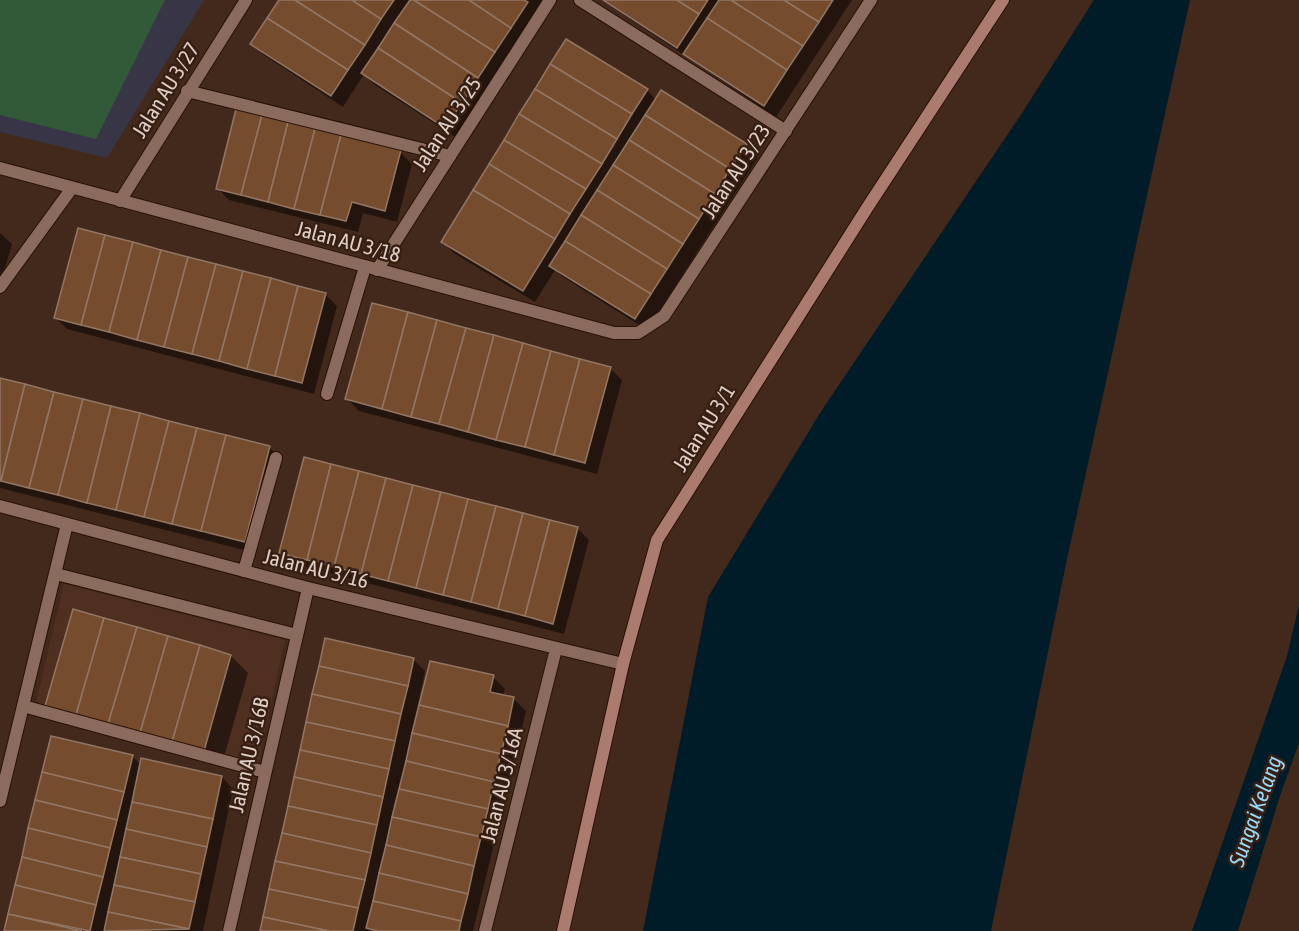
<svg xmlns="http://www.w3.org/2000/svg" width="1299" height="931" font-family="'Asap Condensed',sans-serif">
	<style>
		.built { fill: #4f2f1f }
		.education { fill: #383546 }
		.green { fill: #325938 }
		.water { fill: #001c28 }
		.shadow { fill: #0007 }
		.building { fill: #764c2f; stroke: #927663; stroke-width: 1.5 }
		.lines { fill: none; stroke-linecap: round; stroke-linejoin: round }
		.lane-casing { stroke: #281105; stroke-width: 14 }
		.street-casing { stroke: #281105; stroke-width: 14 }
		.secondary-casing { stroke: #281105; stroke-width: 14 }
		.lane { stroke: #8a6b5d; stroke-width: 12 }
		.street { stroke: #8a6b5d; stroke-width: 12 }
		.secondary { stroke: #ac7b70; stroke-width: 12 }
		.labels { text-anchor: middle; stroke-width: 5; stroke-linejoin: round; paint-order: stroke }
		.street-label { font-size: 21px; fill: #e0cfc7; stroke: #381f13 }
		.water-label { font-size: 22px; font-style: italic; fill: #96d9f9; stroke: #381f13 }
	</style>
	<rect width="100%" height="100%" fill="#43291c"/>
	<path class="built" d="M64 584 285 640 258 763 36 703Z"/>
	<path class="education" d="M0 0H204L107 158 0 132Z"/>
	<path class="green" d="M0 0H165L96 139 0 115Z"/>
	<g class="water">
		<path d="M1094 0H1190L1067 559 991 931H643L708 597 820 413 1024 110Z"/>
		<path d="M1299 605V743L1280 796 1238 931H1192L1287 656Z"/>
	</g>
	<g class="shadow">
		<path d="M280 0H549L457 138 375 85 364 74 343 107 264 55 252 44Z"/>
		<path d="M602 0H852L776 117Z"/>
		<path d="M647 90 656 100 746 145 758 157 647 330 563 277 555 270 535 302 455 254 443 242Z"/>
		<path d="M400 152 412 164 397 222 363 213 358 232 229 200 217 188Z"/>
		<path d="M0 233 12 244 0 285Z"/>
		<path d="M325 294 337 306 314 394 67 329 55 317Z"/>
		<path d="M610 368 622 380 597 474 359 411 347 399Z"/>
		<path d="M0 380 269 447 281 459 256 553 0 488Z"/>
		<path d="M577 528 589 540 564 634 293 564 281 553Z"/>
		<path d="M231 656 248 673 221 767 64 723Z"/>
		<path d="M413 659 425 671 414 722 493 677 505 689 503 696 514 699 526 711 473 931H261Z"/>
		<path d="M52 737 132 756 141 765 222 777 233 789 203 931H5Z"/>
	</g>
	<g class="building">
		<path d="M279 0H295L365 45 348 70 267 18Z"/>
		<path d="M295 0H352L381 19 365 45Z"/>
		<path d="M352 0H394L381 19Z"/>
		<path d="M410 0H414L495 52 478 78 394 23Z"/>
		<path d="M414 0H469L511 28 495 52Z"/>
		<path d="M469 0H524L528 2 511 28Z"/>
		<path d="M603 0H677L699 14 677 48Z"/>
		<path d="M677 0H708L699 14Z"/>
		<path d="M719 0H731L803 46 787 70 707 18Z"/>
		<path d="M731 0H784L819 22 803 46Z"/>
		<path d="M784 0H833L819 22Z"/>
		<path d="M267 18 348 70 331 96 250 44Z"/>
		<path d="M707 18 787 70 764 106 683 54Z"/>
		<path d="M394 23 478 78 462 103 378 48Z"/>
		<path d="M566 39 648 89 632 114 550 64Z"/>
		<path d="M378 48 462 103 445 128 361 73Z"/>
		<path d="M550 64 632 114 617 139 535 89Z"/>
		<path d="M535 89 617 139 602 164 519 114Z"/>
		<path d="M661 90 747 144 730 169 645 115Z"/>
		<path d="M236 109 262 115 241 195 216 189Z"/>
		<path d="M519 114 602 164 586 189 504 140Z"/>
		<path d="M262 115 288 122 268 202 241 195Z"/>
		<path d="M645 115 730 169 715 194 629 140Z"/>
		<path d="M288 122 315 129 294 209 268 202Z"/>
		<path d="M315 129 341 135 320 215 294 209Z"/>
		<path d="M341 135 401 150 385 211 352 202 346 221 320 215Z"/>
		<path d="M504 140 586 189 570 214 489 164Z"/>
		<path d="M629 140 715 194 699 219 613 165Z"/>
		<path d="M489 164 570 214 555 239 473 190Z"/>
		<path d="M613 165 699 219 683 244 597 190Z"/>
		<path d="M473 190 555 239 523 291 441 242Z"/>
		<path d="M597 190 683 244 667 269 581 215Z"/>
		<path d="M581 215 667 269 651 294 565 241Z"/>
		<path d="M78 228 105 235 81 325 54 318Z"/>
		<path d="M105 235 133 242 109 332 81 325Z"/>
		<path d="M565 241 651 294 635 319 549 266Z"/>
		<path d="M133 242 161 250 137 340 109 332Z"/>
		<path d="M161 250 188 257 164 347 137 340Z"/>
		<path d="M188 257 216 264 192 354 164 347Z"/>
		<path d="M216 264 243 271 219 361 192 354Z"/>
		<path d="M243 271 271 278 247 369 219 361Z"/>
		<path d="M271 278 298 286 275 376 247 369Z"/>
		<path d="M298 286 326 293 302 383 275 376Z"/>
		<path d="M372 303 408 312 382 409 345 399Z"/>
		<path d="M408 312 437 320 411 417 382 409Z"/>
		<path d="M437 320 466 328 439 424 411 417Z"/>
		<path d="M466 328 494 335 468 432 439 424Z"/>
		<path d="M494 335 523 343 496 440 468 432Z"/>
		<path d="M523 343 551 351 525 447 496 440Z"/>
		<path d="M551 351 580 359 554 455 525 447Z"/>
		<path d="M580 359 611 367 585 463 554 455Z"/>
		<path d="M0 378 25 384 1 481 0 480Z"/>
		<path d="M25 384 54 392 29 488 1 481Z"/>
		<path d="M54 392 83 399 58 495 29 488Z"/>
		<path d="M83 399 111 406 87 503 58 495Z"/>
		<path d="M111 406 140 413 116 510 87 503Z"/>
		<path d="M140 413 169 421 144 517 116 510Z"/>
		<path d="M169 421 197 428 172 524 144 517Z"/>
		<path d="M197 428 226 435 201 531 172 524Z"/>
		<path d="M226 435 270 446 245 542 201 531Z"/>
		<path d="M304 457 331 464 307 560 279 553Z"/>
		<path d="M331 464 359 471 334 567 307 560Z"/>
		<path d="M359 471 386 478 361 574 334 567Z"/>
		<path d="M386 478 413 485 388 581 361 574Z"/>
		<path d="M413 485 441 492 416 588 388 581Z"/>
		<path d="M441 492 468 499 443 595 416 588Z"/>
		<path d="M468 499 496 506 471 602 443 595Z"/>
		<path d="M496 506 523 513 498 609 471 602Z"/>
		<path d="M523 513 550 520 525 616 498 609Z"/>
		<path d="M550 520 578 527 553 624 525 616Z"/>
		<path d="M73 609 104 618 76 715 45 706Z"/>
		<path d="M104 618 137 627 108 724 76 715Z"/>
		<path d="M137 627 168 636 140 733 108 724Z"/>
		<path d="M168 636 200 645 172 742 140 733Z"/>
		<path d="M325 638 414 658 408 686 319 666Z"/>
		<path d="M200 645 231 655 204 751 172 742Z"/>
		<path d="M430 661 494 675 490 692 514 697 508 726 419 705Z"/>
		<path d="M319 666 408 686 401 714 312 694Z"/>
		<path d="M312 694 401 714 395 741 306 722Z"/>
		<path d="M419 705 508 726 501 754 412 733Z"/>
		<path d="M306 722 395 741 389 769 300 750Z"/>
		<path d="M412 733 501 754 494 782 406 761Z"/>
		<path d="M51 736 133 755 124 792 42 772Z"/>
		<path d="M300 750 389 769 383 797 294 777Z"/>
		<path d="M141 758 222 776 213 819 132 802Z"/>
		<path d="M406 761 494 782 488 809 399 789Z"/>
		<path d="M42 772 124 792 117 820 35 800Z"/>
		<path d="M294 777 383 797 377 825 288 806Z"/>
		<path d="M399 789 488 809 481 837 392 817Z"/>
		<path d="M35 800 117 820 110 848 28 828Z"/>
		<path d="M132 802 213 819 207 847 126 829Z"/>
		<path d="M288 806 377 825 371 853 282 833Z"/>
		<path d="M392 817 481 837 474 866 386 845Z"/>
		<path d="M28 828 110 848 103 877 22 857Z"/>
		<path d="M126 829 207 847 201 874 120 857Z"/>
		<path d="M282 833 371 853 365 880 275 861Z"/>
		<path d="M386 845 474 866 468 894 379 873Z"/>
		<path d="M22 857 103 877 96 905 15 885Z"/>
		<path d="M120 857 201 874 195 902 114 885Z"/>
		<path d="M275 861 365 880 358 908 269 889Z"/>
		<path d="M379 873 468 894 461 921 373 901Z"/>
		<path d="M15 885 96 905 90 931 8 914Z"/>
		<path d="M114 885 195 902 189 929 108 912Z"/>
		<path d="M269 889 358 908 353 931H329L263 917Z"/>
		<path d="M373 901 461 921 459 931H377L366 928Z"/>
		<path d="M108 912 189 929 104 931Z"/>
		<path d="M8 914 82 931H4Z"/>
		<path d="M263 917 329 931H260Z"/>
	</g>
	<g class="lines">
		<defs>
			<g id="lane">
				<path d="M580 0 786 131"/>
				<path d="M187 91 450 156"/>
				<path d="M0 287 72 188"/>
				<path d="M327 394 365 267"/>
				<path d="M244 571 276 458"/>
				<path d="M56 574 297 635"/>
				<path d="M23 706 265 772"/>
			</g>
			<g id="street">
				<path d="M0 168 614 333H638L664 316 871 0"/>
				<path d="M120 201 246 0"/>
				<path d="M377 270 550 0"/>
				<path d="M0 506 308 588 623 664"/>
				<path d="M0 801 67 524"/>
				<path d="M229 931 308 588"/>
				<path d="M485 931 556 649"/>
			</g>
			<path id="secondary" d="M563 931 623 664 657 540 867 208 1003 0"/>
		</defs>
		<use href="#lane" class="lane-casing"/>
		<use href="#street" class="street-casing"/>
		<use href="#secondary" class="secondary-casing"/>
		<use href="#lane" class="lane"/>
		<use href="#street" class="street"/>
		<use href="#secondary" class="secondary"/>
	</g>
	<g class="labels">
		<g class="street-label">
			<text transform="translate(166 90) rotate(-58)" y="7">Jalan AU 3/27</text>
			<text transform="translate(447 124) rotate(-57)" y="7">Jalan AU 3/25</text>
			<text transform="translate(736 171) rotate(-57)" y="7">Jalan AU 3/23</text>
			<text transform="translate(348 242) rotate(15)" y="7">Jalan AU 3/18</text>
			<text transform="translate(704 428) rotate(-58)" y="7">Jalan AU 3/1</text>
			<text transform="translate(316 569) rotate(14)" y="7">Jalan AU 3/16</text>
			<text transform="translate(249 755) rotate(-77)" y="7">Jalan AU 3/16B</text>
			<text transform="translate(502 785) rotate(-76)" y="7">Jalan AU 3/16A</text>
		</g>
		<g class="water-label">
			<text transform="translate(1255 811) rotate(-70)" y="8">Sungai Kelang</text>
		</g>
	</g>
</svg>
